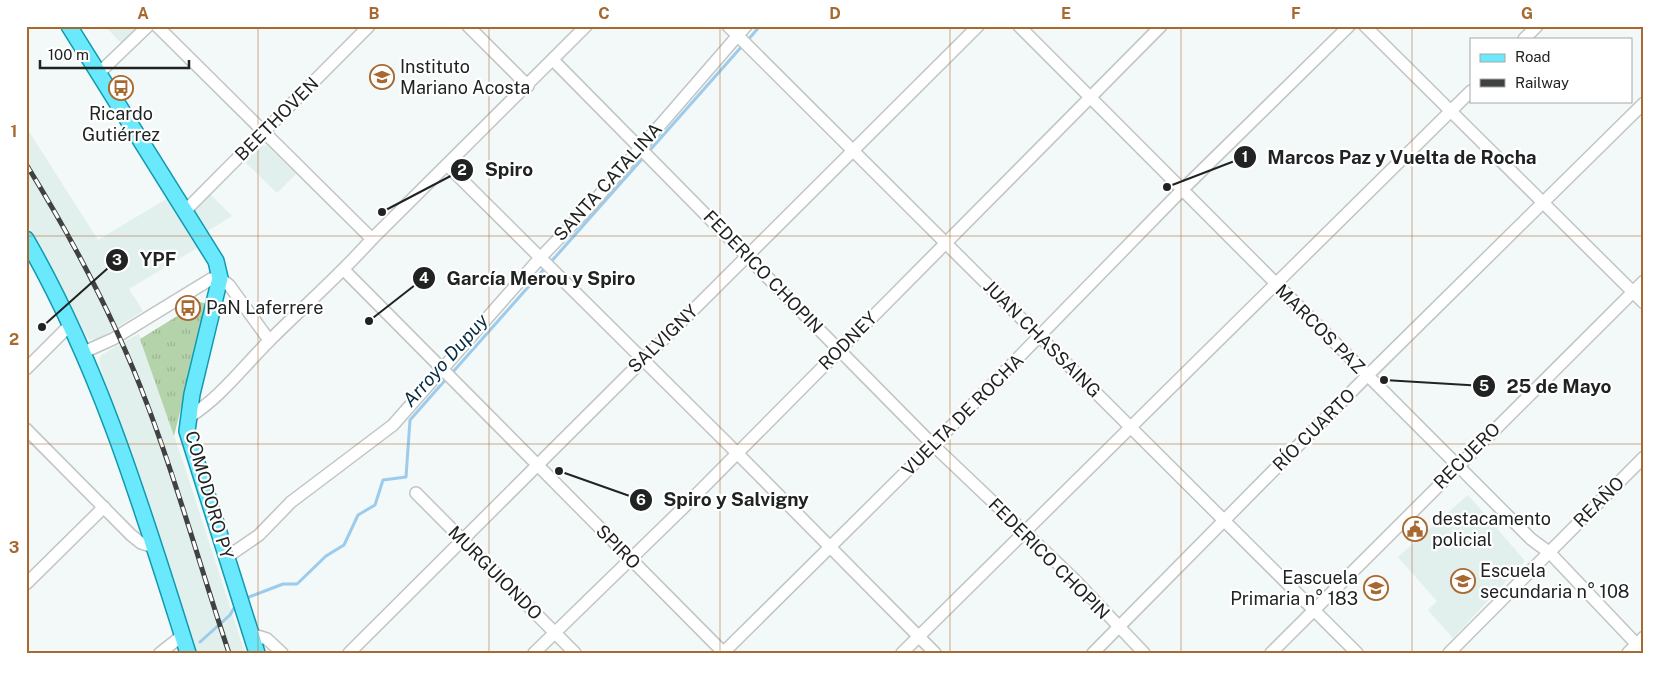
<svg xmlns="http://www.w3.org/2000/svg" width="1670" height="679" font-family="'Public Sans',sans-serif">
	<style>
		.built { fill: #e1efed }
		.grass { fill: url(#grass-tufts) }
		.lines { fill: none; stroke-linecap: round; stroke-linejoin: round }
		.stream { stroke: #9ccbec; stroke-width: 3 }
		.minor-casing { stroke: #c0c5c4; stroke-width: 14 }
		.major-casing { stroke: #109ab0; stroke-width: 18 }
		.minor { stroke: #fff; stroke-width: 11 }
		.major { stroke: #6ae9fd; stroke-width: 15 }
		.rail-casing { stroke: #404242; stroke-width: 5 }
		.rail { stroke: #fff; stroke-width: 3; stroke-dasharray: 9; stroke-linecap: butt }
		.grid { fill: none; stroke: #a7692f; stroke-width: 1; stroke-opacity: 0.55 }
		.labels { text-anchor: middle; stroke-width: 4.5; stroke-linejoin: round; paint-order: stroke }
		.poi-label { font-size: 18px; fill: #212323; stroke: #fff; text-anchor: start }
		.street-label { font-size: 18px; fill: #212323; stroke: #fff }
		.water-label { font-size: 19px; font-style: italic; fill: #062d43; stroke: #fff }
		.leader { fill: none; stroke: #212323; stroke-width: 2 }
		.callout-dot { fill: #212323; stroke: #fff; stroke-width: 2 }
		.mark-label { font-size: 15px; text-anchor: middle; font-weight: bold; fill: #fff }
		.callout-label { font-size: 19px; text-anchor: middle; font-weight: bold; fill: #212323; stroke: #fff; stroke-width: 4.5; stroke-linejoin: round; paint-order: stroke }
		.neatline { fill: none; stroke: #a7692f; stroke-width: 2 }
		.grid-label { font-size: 16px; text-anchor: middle; font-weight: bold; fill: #a7692f }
	</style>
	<defs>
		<pattern id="grass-tufts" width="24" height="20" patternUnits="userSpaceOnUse" patternTransform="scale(1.25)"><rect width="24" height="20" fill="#b5d3aa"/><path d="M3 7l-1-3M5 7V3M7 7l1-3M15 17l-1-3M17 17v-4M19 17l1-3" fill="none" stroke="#9bb592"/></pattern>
	</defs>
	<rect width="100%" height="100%" fill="#f3f8f8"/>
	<g class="built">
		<path d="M105 26H140L122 44Z"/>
		<path d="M26 127 98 240 168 198 197 248 129 289 143 311 98 339 89 340 87 337 26 221Z"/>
		<path d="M259 145 267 146 296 174 277 193 242 159Z"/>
		<path d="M209 193 232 216 206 232 194 210Z"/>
		<path d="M139 334 181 456 245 653H195L100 366 99 358 103 354Z"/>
		<path d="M1468 495 1525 561 1453 638 1428 610 1437 601 1398 557Z"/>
	</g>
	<path class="grass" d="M200 302 207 304 174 436 140 339Z"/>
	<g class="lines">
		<g class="stream">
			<path d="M747 41 760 26"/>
			<path d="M550 263 743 45"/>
			<path d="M452 373 545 268"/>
			<path d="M249 597 283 584H297L326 556 344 545 358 515 375 505 383 480 406 477 410 420 447 378"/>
			<path d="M200 642 230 615 234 608"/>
		</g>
		<defs>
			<g id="minor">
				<path d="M157 26 372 239"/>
				<path d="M468 26 528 86"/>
				<path d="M728 26 1357 653"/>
				<path d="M1019 26 1531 539 1550 553 1644 652"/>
				<path d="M1365 26 1644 303"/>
				<path d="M1524 39 1537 26"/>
				<path d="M553 60 933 445 1073 578 1144 653"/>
				<path d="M99 73 148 26"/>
				<path d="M447 165 736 452 935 653"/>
				<path d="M185 211 369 26"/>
				<path d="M344 270 724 653"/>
				<path d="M84 352 113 339 211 279 220 278 229 285 269 340"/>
				<path d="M26 369 71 324"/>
				<path d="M189 417C220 398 243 367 269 341 303 307 340 275 372 239L586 26"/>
				<path d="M26 429 131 535 141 543 154 547"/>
				<path d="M416 493 575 653"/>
				<path d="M227 557 259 535 291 502 393 425 540 258 590 206 746 26"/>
				<path d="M26 584 104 507"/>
				<path d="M251 634 267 639 282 653"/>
				<path d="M160 653 183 635"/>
				<path d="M349 653 978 26"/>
				<path d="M534 653 682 509 1161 26"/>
				<path d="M723 653 933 445 1181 191 1349 26"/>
				<path d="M902 653 1471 91"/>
				<path d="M1093 653 1367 376 1644 103"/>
				<path d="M1271 653 1644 281"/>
				<path d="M1449 653 1644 457"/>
				<path d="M1628 653 1644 637"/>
			</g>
			<g id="major">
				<path d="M69 26 216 261 220 278 192 394 187 431 257 653"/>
				<path d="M26 239C101 369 143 511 188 653"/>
			</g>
		</defs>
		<use href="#minor" class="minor-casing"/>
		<use href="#major" class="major-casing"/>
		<use href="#minor" class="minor"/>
		<use href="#major" class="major"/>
		<defs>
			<path id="rail" d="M26 164C73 240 116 321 147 404 178 485 201 570 229 653"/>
		</defs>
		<use href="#rail" class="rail-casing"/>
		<use href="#rail" class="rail"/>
	</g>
	<path class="grid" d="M258 26V653M489 26V653M720 26V653M950 26V653M1181 26V653M1412 26V653M26 236H1644M26 444H1644"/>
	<defs>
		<symbol id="school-ring" viewBox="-11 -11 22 22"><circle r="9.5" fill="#fff" stroke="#a7692f" stroke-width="1.5"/><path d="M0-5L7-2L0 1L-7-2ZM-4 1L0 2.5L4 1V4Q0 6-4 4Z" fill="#a7692f"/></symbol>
		<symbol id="bus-ring" viewBox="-11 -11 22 22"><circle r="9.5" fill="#fff" stroke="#a7692f" stroke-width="1.5"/><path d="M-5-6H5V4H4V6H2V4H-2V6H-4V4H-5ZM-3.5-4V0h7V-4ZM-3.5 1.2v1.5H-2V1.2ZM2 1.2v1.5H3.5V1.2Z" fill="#a7692f"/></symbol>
		<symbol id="civic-ring" viewBox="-11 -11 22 22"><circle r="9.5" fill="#fff" stroke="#a7692f" stroke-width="1.5"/><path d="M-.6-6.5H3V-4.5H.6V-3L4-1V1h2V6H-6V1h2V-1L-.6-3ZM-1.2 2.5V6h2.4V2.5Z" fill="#a7692f"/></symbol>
	</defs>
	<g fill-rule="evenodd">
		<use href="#school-ring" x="368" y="63" width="28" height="28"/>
		<use href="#bus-ring" x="107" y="74" width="28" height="28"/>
		<use href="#bus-ring" x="174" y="294" width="28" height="28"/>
		<use href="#civic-ring" x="1401" y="515" width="28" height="28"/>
		<use href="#school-ring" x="1449" y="567" width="28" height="28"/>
		<use href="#school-ring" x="1362" y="574" width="28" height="28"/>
	</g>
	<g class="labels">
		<g class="poi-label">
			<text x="400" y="73">Instituto<tspan x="400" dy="21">Mariano Acosta</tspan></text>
			<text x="121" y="120" text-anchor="middle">Ricardo<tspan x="121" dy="21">Gutiérrez</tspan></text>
			<text x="206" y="314">PaN Laferrere</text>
			<text x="1432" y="525">destacamento<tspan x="1432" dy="21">policial</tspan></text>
			<text x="1480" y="577">Escuela<tspan x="1480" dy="21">secundaria n° 108</tspan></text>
			<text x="1358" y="584" text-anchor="end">Eascuela<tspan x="1358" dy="21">Primaria n° 183</tspan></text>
		</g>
		<g class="street-label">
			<text transform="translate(277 119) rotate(-45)" y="6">BEETHOVEN</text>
			<text transform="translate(608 182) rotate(-48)" y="6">SANTA CATALINA</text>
			<text transform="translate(763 272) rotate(46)" y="6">FEDERICO CHOPIN</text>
			<text transform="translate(1320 329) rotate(45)" y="6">MARCOS PAZ</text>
			<text transform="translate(663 339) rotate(-44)" y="6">SALVIGNY</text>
			<text transform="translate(1042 339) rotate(45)" y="6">JUAN CHASSAING</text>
			<text transform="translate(848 341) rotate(-45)" y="6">RODNEY</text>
			<text transform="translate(963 415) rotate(-45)" y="6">VUELTA DE ROCHA</text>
			<text transform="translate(1314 430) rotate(-45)" y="6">RÍO CUARTO</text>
			<text transform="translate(1467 456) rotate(-45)" y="6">RECUERO</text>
			<text transform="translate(209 495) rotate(74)" y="6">COMODORO PY</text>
			<text transform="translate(1599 502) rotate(-45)" y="6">REAÑO</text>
			<text transform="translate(618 547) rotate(45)" y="6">SPIRO</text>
			<text transform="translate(1049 559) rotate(45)" y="6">FEDERICO CHOPIN</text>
			<text transform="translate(495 573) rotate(45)" y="6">MURGUIONDO</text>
		</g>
		<g class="water-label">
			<text transform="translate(445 360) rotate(-48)" y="7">Arroyo Dupuy</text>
		</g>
	</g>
	<path class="leader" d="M1167 187L1245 157M382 212L462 170M42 327L117 260M369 321L424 278M1384 380L1484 386M559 471L641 500"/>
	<g class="callout-dot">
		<circle cx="1167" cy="187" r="5"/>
		<circle cx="382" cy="212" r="5"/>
		<circle cx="42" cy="327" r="5"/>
		<circle cx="369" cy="321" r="5"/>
		<circle cx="1384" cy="380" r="5"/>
		<circle cx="559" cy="471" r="5"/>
		<circle cx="1245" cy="157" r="12"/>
		<circle cx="462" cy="170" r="12"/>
		<circle cx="117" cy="260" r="12"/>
		<circle cx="424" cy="278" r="12"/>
		<circle cx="1484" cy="386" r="12"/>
		<circle cx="641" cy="500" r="12"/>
	</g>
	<g class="mark-label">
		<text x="1245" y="162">1</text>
		<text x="462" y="175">2</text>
		<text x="117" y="265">3</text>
		<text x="424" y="283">4</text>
		<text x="1484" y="391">5</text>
		<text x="641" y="505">6</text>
	</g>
	<g class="callout-label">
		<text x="1402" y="164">Marcos Paz y Vuelta de Rocha</text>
		<text x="509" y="176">Spiro</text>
		<text x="158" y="266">YPF</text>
		<text x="541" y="285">García Merou y Spiro</text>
		<text x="1559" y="393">25 de Mayo</text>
		<text x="736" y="506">Spiro y Salvigny</text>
	</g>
	<rect width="1670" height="679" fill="none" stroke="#ffffff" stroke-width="55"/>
	<rect x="1470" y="38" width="162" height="65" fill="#ffffff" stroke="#a6a7a7"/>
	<rect x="1480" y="54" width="25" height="8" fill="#6ae9fd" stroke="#a6a7a7"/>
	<text x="1515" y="62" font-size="15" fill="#212323">Road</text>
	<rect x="1480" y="79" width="25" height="8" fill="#404242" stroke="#a6a7a7"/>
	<text x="1515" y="88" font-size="15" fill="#212323">Railway</text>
	<path d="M40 60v8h149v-8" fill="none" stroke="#212323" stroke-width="2.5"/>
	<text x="48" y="60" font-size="15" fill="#212323" stroke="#ffffff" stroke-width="4" paint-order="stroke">100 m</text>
	<rect x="28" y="28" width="1614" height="624" class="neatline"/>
	<g class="grid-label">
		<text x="143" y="19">A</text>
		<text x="374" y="19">B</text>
		<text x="604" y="19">C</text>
		<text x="835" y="19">D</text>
		<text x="1066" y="19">E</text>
		<text x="1296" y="19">F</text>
		<text x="1527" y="19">G</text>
		<text x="14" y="137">1</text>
		<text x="14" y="345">2</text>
		<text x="14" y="553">3</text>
	</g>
</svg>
